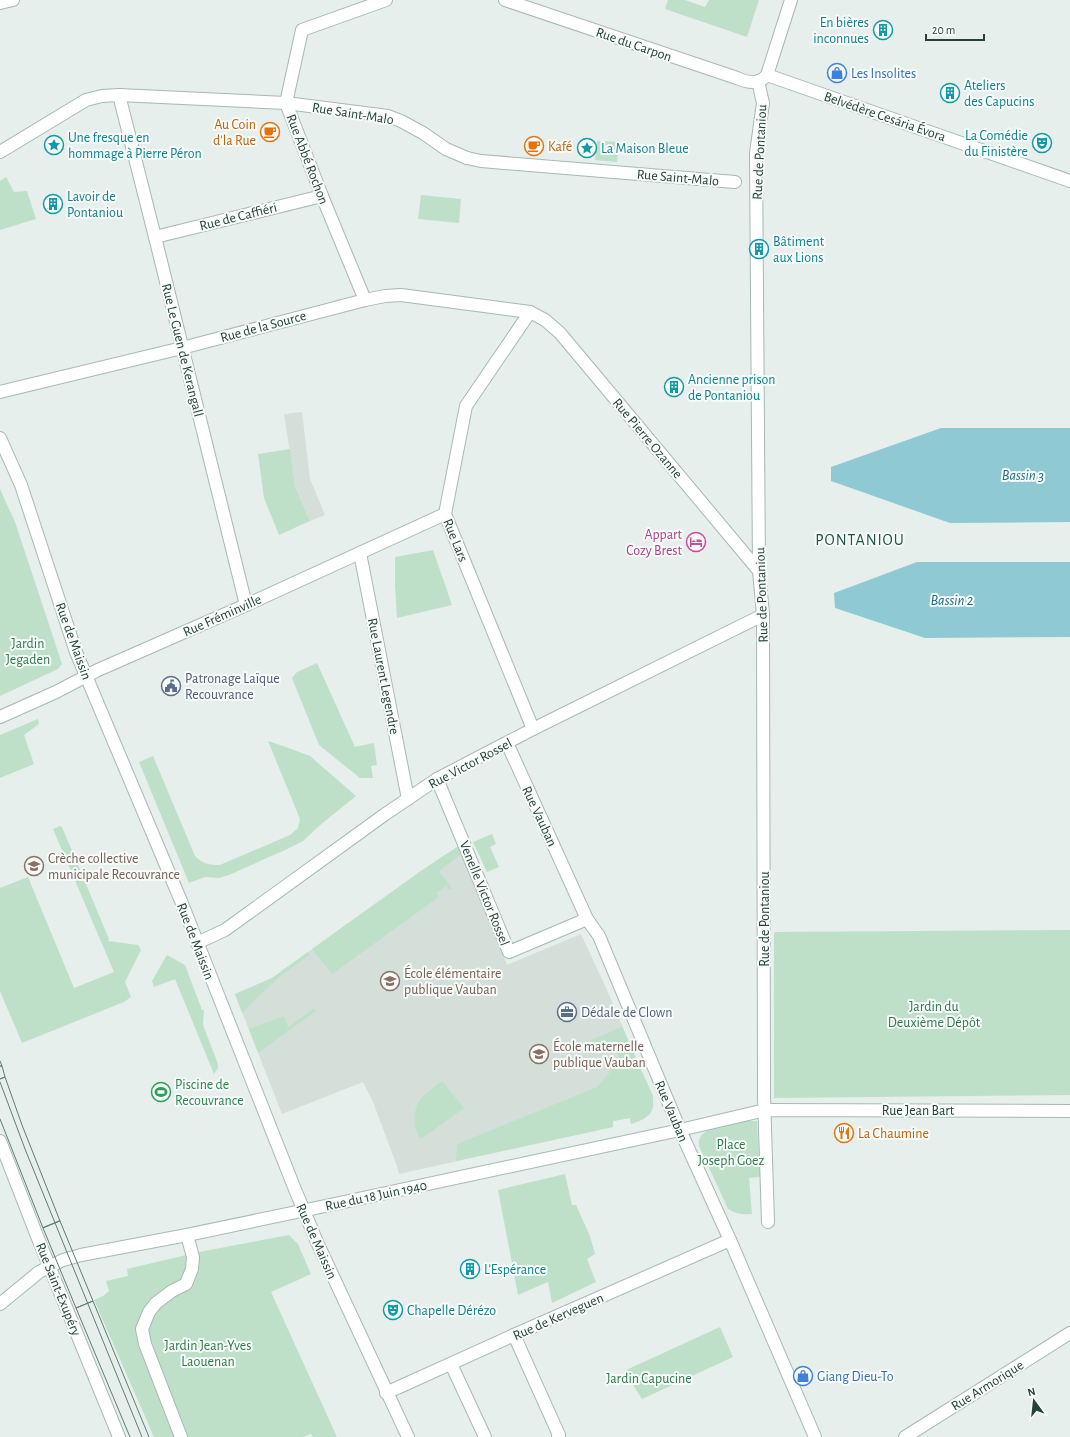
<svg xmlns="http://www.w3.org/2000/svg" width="1070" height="1437" font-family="'Alegreya Sans',sans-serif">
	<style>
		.built { fill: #d4dfda }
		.green { fill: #bfe0c8 }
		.water { fill: #8ec9d4 }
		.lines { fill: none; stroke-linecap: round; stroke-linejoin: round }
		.pedestrian-casing { stroke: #a8b8b2; stroke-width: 14 }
		.minor-casing { stroke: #a8b8b2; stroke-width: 14 }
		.tertiary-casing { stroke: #a8b8b2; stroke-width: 14 }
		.pedestrian { stroke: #fff; stroke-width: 12 }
		.minor { stroke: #fff; stroke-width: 12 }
		.tertiary { stroke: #fff; stroke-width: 12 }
		.tram { stroke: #5f7d75; stroke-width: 1 }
		.labels { text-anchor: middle; stroke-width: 4; stroke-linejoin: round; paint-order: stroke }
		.culture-label { font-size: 14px; fill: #0d838f; stroke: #f7fbf9; text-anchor: start }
		.street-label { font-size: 14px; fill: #24423a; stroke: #f7fbf9 }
		.shop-label { font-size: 14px; fill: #366cbe; stroke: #f7fbf9; text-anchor: start }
		.food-label { font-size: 14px; fill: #c56008; stroke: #f7fbf9; text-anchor: start }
		.hotel-label { font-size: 14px; fill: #b23c85; stroke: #f7fbf9; text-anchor: end }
		.park-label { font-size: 14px; fill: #2d7a4b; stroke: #f7fbf9 }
		.service-label { font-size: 14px; fill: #4e5e75; stroke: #f7fbf9; text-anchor: start }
		.education-label { font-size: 14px; fill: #785e54; stroke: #f7fbf9; text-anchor: start }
		.leisure-label { font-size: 14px; fill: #27864d; stroke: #f7fbf9; text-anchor: start }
		.water-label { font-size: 15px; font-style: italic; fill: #1c6f80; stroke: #f7fbf9 }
		.quarter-label { font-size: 16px; letter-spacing: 1px; fill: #1f5548; stroke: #f7fbf9 }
	</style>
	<rect width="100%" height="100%" fill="#e6efeb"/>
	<g class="built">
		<path d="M302 412 310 479 325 515 310 521 295 485 284 414Z"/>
		<path d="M459 846 507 965 581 934 607 990 639 1065 654 1105 651 1113 644 1119 631 1124 630 1118 613 1121V1127L399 1174 397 1166 373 1102 363 1082 282 1114 235 994 272 978 419 872Z"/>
	</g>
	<g class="green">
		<path d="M668 0H685L705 7 709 0H759L747 37 665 9Z"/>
		<path d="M597 141 619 142 617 162 595 160Z"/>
		<path d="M6 177 14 192 27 191 36 219 0 230V181Z"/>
		<path d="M421 195 461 199 459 223 418 219Z"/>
		<path d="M290 449 295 486 310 521 279 535 264 498 258 454Z"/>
		<path d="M0 489 15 522 62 664 58 669 0 696Z"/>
		<path d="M433 550 452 605 397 618 395 586V557Z"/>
		<path d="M317 663 355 747 374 743 377 765 371 766 373 778H360L319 745 292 678 297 672Z"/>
		<path d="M38 719 39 724 24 735 34 764 0 778V735Z"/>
		<path d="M268 741 283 746 310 756 356 796 319 826 303 841 285 850 229 875 219 878 205 877 189 883 139 762 153 756 195 856C203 864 209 865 220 865L290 835 298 828 300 819Z"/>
		<path d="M60 826 62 827 109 939 108 941 138 945 141 950 125 982 131 997 124 1002 22 1043 0 991V888L28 877 74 988 114 972 53 829Z"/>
		<path d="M492 834 496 844 490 847 499 867 487 872 473 842Z"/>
		<path d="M459 846 462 854 439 871 452 888 450 890 446 886 436 893 439 897 332 974 312 949 437 860Z"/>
		<path d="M1070 930V1095L774 1098V932Z"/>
		<path d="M308 952 310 955 279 977 242 1013 235 994 272 978Z"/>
		<path d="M167 955 185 965 202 1010H204L203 1025 218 1064V1068L214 1074 175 979 154 987 152 981Z"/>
		<path d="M314 1008 316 1011 258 1053 249 1029 284 1016 288 1027Z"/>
		<path d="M622 1027 653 1096C654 1115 648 1118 631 1124L630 1118 613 1121V1127L456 1161 457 1144 597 1087 620 1060 612 1041 592 1046 591 1040Z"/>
		<path d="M442 1081 464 1108 421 1139C411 1129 413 1107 422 1097 428 1091 436 1086 442 1081Z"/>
		<path d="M740 1121H757L760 1177 749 1178 752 1214C743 1215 736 1214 728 1209L699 1146C699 1144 699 1142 699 1140 703 1127 729 1123 740 1121Z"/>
		<path d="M565 1174 572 1205H576L590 1236 595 1254 587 1259 596 1282 552 1303 548 1282 518 1295 498 1190Z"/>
		<path d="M289 1235 298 1244 311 1274 271 1292 337 1437H313L311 1434 303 1437H154L94 1300 103 1296 109 1291 106 1281 128 1276 127 1269 199 1252Z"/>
		<path d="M720 1327 733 1357 642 1399 624 1371Z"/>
	</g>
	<g class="water">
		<path d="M941 428H1070V522L950 523 831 481V467Z"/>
		<path d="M917 562H1070V637L925 638 835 608 834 593Z"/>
	</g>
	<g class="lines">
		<defs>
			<g id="pedestrian">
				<path d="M767 75 1070 181"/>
				<path d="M758 81 763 103 756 153 759 571"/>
				<path d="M467 158 481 161 735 182"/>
				<path d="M437 779 509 952 587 919"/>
			</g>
			<g id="minor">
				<path d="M119 95 155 237 246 605"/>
				<path d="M0 152 86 100 102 96 119 95 286 103 388 116 401 121 423 133 446 149 467 158"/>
				<path d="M155 237 322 196"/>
				<path d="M365 300 322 196 286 103 302 30 386 0"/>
				<path d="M530 312 466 406 445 514 533 729"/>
				<path d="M0 392 182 348 365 300 385 296 401 295 530 312 545 320 560 333 759 571 763 615 764 1097 768 1222"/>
				<path d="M360 553 408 799"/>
				<path d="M0 717 56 692 98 670 246 605 445 514"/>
				<path d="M507 743 587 919 599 936 680 1130 730 1240 815 1437"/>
				<path d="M197 943 225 930 384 815 437 779 533 729 763 615"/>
				<path d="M0 1141 37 1236 119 1437"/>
				<path d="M0 1304 39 1272 63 1260 81 1255 187 1235 330 1205 680 1130 765 1110 1070 1111"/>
				<path d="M514 1335 559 1435 558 1437"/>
				<path d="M451 1364 485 1437"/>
				<path d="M386 1393 514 1335 730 1240"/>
				<path d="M181 1437 145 1344 142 1329 149 1312 156 1303 172 1291 186 1284 192 1269 193 1257 187 1235"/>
				<path d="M905 1437 1070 1333"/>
			</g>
			<g id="tertiary">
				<path d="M505 0 737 78C748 83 759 85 767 75L791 0"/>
				<path d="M0 3 13 0"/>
				<path d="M0 438 21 485 76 652 181 901 294 1187 317 1242 408 1437"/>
			</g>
		</defs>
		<use href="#pedestrian" class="pedestrian-casing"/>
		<use href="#minor" class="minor-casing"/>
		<use href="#tertiary" class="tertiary-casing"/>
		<use href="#pedestrian" class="pedestrian"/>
		<use href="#minor" class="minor"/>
		<use href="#tertiary" class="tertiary"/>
		<g class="tram">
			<path d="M0 1061 2 1066H0H2L5 1077 0 1079"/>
			<path d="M0 1079 5 1077 22 1125 60 1221 43 1228 0 1119"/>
			<path d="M0 1082 25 1149 142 1437"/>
			<path d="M60 1221 93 1301 76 1308 43 1228Z"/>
			<path d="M130 1437 76 1308 93 1301 149 1437"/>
		</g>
	</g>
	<defs>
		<symbol id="building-ring" viewBox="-11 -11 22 22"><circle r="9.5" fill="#f7fbf9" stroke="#0f9aa8" stroke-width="1.5"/><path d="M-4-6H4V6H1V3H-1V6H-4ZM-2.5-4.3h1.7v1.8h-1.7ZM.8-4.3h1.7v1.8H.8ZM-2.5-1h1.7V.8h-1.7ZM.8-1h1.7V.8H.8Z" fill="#0f9aa8"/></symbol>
		<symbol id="shop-ring" viewBox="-11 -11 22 22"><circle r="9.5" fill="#f7fbf9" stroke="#3f7fe0" stroke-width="1.5"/><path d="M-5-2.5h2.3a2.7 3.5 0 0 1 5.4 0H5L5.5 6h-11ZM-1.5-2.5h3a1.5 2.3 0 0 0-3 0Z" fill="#3f7fe0"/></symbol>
		<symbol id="cafe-ring" viewBox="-11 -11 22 22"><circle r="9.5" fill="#f7fbf9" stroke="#e8710a" stroke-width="1.5"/><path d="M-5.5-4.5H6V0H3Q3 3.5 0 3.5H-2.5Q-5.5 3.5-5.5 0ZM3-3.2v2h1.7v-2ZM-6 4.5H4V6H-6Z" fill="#e8710a"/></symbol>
		<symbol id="theatre-ring" viewBox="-11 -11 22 22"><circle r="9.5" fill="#f7fbf9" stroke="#0f9aa8" stroke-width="1.5"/><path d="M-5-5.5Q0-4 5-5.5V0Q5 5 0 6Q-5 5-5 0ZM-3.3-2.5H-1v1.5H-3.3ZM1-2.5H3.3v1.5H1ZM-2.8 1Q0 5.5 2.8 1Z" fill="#0f9aa8"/></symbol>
		<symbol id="sight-ring" viewBox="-11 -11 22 22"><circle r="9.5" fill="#f7fbf9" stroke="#0f9aa8" stroke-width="1.5"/><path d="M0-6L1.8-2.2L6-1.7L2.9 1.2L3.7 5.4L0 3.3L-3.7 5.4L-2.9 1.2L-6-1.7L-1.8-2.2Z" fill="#0f9aa8"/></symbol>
		<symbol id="hotel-ring" viewBox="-11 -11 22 22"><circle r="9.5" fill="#f7fbf9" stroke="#d1479c" stroke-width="1.5"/><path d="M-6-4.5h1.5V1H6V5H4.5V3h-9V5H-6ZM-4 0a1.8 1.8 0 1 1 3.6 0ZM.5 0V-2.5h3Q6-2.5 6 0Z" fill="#d1479c"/></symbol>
		<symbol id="civic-ring" viewBox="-11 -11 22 22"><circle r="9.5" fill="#f7fbf9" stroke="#5c6f8a" stroke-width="1.5"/><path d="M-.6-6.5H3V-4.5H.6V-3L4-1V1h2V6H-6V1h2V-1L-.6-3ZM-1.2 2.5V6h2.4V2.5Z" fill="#5c6f8a"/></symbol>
		<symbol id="school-ring" viewBox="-11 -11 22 22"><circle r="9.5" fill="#f7fbf9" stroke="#8d6e63" stroke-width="1.5"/><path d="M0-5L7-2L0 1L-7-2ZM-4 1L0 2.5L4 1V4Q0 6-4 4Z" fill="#8d6e63"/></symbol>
		<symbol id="office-ring" viewBox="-11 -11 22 22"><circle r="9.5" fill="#f7fbf9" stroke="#5c6f8a" stroke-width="1.5"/><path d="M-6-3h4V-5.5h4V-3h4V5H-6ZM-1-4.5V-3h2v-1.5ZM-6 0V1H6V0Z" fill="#5c6f8a"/></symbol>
		<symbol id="stadium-ring" viewBox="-11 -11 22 22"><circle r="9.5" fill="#f7fbf9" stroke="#2e9e5b" stroke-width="1.5"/><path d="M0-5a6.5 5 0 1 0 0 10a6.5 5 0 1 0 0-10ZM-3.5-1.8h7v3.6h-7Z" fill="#2e9e5b"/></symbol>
		<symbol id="restaurant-ring" viewBox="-11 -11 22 22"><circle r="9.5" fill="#f7fbf9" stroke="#e8710a" stroke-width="1.5"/><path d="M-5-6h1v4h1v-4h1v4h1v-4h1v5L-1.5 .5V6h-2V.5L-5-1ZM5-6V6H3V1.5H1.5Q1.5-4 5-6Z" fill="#e8710a"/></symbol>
	</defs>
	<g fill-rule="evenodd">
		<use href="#building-ring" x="872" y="19" width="22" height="22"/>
		<use href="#shop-ring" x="826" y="62" width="22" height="22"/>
		<use href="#building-ring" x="939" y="82" width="22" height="22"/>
		<use href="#cafe-ring" x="259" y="121" width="22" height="22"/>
		<use href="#theatre-ring" x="1031" y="132" width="22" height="22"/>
		<use href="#sight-ring" x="43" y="134" width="22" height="22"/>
		<use href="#cafe-ring" x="523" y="135" width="22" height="22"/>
		<use href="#sight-ring" x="576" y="137" width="22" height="22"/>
		<use href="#building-ring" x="42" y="193" width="22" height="22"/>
		<use href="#building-ring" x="748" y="238" width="22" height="22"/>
		<use href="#building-ring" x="663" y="376" width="22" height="22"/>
		<use href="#hotel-ring" x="685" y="531" width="22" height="22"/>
		<use href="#civic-ring" x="160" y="675" width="22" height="22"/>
		<use href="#school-ring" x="23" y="855" width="22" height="22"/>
		<use href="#school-ring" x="379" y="970" width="22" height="22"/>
		<use href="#office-ring" x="556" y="1001" width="22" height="22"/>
		<use href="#school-ring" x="528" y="1043" width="22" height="22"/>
		<use href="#stadium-ring" x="150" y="1081" width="22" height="22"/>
		<use href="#restaurant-ring" x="833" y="1122" width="22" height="22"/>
		<use href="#building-ring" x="459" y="1258" width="22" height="22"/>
		<use href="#theatre-ring" x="382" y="1299" width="22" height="22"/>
		<use href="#shop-ring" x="792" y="1365" width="22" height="22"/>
	</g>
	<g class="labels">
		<g class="culture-label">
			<text x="869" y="27" text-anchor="end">En bières<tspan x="869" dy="16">inconnues</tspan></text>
			<text x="964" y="90">Ateliers<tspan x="964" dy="16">des Capucins</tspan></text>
			<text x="1028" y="140" text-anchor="end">La Comédie<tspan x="1028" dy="16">du Finistère</tspan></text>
			<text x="68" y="142">Une fresque en<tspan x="68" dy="16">hommage à Pierre Péron</tspan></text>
			<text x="601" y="153">La Maison Bleue</text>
			<text x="67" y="201">Lavoir de<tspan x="67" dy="16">Pontaniou</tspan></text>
			<text x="773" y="246">Bâtiment<tspan x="773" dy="16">aux Lions</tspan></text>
			<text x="688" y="384">Ancienne prison<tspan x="688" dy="16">de Pontaniou</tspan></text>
			<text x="484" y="1274">L’Espérance</text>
			<text x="407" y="1315">Chapelle Dérézo</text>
		</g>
		<g class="street-label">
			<text transform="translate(634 44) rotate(19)" y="5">Rue du Carpon</text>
			<text transform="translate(353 113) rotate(9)" y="5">Rue Saint-Malo</text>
			<text transform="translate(885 116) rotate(19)" y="5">Belvédère Cesária Évora</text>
			<text transform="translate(759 152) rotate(-87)" y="5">Rue de Pontaniou</text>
			<text transform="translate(308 159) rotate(69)" y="5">Rue Abbé Rochon</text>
			<text transform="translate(678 177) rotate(5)" y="5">Rue Saint-Malo</text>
			<text transform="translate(238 216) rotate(-14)" y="5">Rue de Caffiéri</text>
			<text transform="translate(263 326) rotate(-15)" y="5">Rue de la Source</text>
			<text transform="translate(183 350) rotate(76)" y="5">Rue Le Guen de Kerangall</text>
			<text transform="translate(648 438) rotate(50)" y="5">Rue Pierre Ozanne</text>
			<text transform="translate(456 540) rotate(68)" y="5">Rue Lars</text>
			<text transform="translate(761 595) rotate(-92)" y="5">Rue de Pontaniou</text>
			<text transform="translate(222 615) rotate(-24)" y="5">Rue Fréminville</text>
			<text transform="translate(74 641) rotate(70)" y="5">Rue de Maissin</text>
			<text transform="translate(384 676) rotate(79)" y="5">Rue Laurent Legendre</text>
			<text transform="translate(470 763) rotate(-28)" y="5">Rue Victor Rossel</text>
			<text transform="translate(540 816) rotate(65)" y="5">Rue Vauban</text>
			<text transform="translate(485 893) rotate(68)" y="5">Venelle Victor Rossel</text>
			<text transform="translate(764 919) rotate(-90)" y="5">Rue de Pontaniou</text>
			<text transform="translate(196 941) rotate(69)" y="5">Rue de Maissin</text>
			<text x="918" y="1115">Rue Jean Bart</text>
			<text transform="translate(672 1111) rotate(67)" y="5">Rue Vauban</text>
			<text transform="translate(376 1195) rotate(-12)" y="5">Rue du 18 Juin 1940</text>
			<text transform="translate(317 1241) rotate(66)" y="5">Rue de Maissin</text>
			<text transform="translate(59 1289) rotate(68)" y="5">Rue Saint-Exupéry</text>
			<text transform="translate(558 1316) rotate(-24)" y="5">Rue de Kerveguen</text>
			<text transform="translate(987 1385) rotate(-32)" y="5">Rue Armorique</text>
		</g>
		<g class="shop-label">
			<text x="851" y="78">Les Insolites</text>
			<text x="817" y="1381">Giang Dieu-To</text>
		</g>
		<g class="food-label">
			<text x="256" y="129" text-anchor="end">Au Coin<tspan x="256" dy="16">d'la Rue</tspan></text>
			<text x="548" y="151">Kafé</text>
			<text x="858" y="1138">La Chaumine</text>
		</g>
		<g class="hotel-label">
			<text x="682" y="539">Appart<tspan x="682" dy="16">Cozy Brest</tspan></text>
		</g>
		<g class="park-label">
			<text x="28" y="648">Jardin<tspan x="28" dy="16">Jegaden</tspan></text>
			<text x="934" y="1011">Jardin du<tspan x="934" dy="16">Deuxième Dépôt</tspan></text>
			<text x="731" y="1149">Place<tspan x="731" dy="16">Joseph Goez</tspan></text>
			<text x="208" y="1350">Jardin Jean-Yves<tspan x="208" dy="16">Laouenan</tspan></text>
			<text x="649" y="1383">Jardin Capucine</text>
		</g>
		<g class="service-label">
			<text x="185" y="683">Patronage Laïque<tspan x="185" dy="16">Recouvrance</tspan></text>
			<text x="581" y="1017">Dédale de Clown</text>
		</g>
		<g class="education-label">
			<text x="48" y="863">Crèche collective<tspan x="48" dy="16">municipale Recouvrance</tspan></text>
			<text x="404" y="978">École élémentaire<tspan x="404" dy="16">publique Vauban</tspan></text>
			<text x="553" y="1051">École maternelle<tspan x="553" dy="16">publique Vauban</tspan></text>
		</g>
		<g class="leisure-label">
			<text x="175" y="1089">Piscine de<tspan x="175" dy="16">Recouvrance</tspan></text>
		</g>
		<g class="water-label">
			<text x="1023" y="480">Bassin 3</text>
			<text x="952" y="605">Bassin 2</text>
		</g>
		<g class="quarter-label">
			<text x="860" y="545">PONTANIOU</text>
		</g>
	</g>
	<g transform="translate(1034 1401) rotate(345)" stroke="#f7fbf9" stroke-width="3" paint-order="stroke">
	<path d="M0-3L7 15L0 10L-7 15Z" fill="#24423a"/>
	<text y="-6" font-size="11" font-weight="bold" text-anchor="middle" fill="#24423a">N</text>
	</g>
	<path d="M926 34v6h58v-6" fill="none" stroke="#24423a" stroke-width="2"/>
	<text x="932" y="34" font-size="12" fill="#24423a" stroke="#f7fbf9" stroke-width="3" paint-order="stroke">20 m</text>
</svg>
